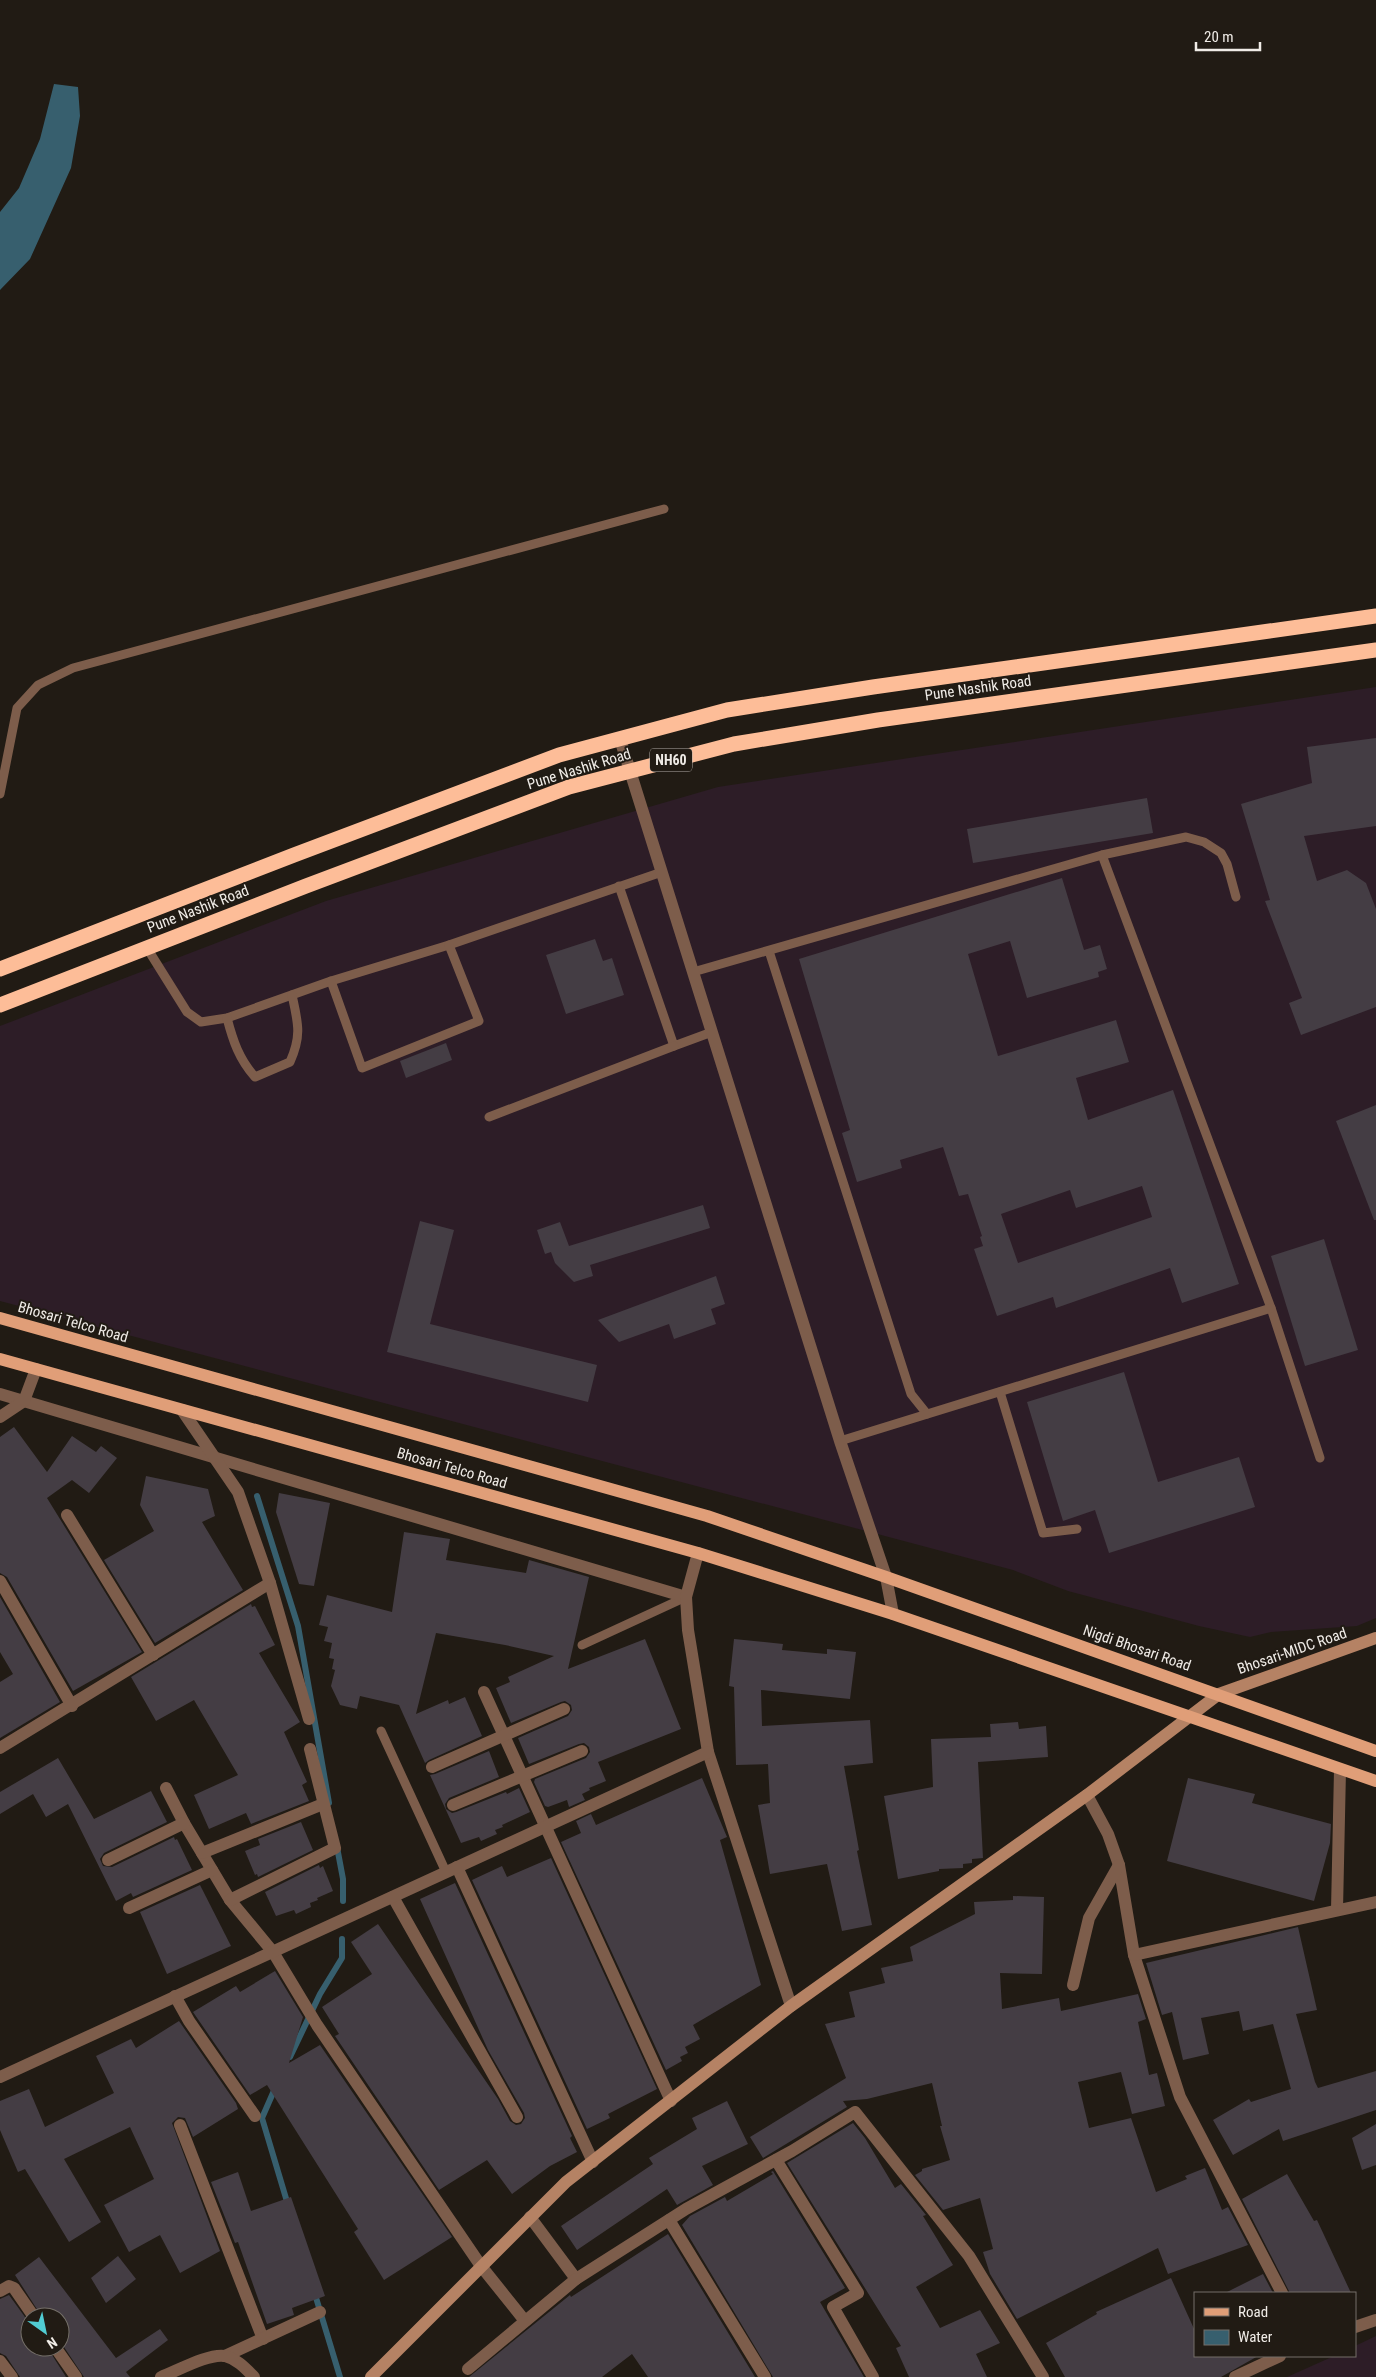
<svg xmlns="http://www.w3.org/2000/svg" width="1376" height="2377" font-family="'Roboto Condensed',sans-serif">
	<style>
		.industrial { fill: #2d1d27 }
		.water { fill: #375f6e }
		.lines { fill: none; stroke-linecap: round; stroke-linejoin: round }
		.stream { stroke: #375f6e; stroke-width: 6 }
		.building { fill: #443d44; fill-rule: evenodd }
		.lane { stroke: #7d5d4b; stroke-width: 9 }
		.street { stroke: #7d5d4b; stroke-width: 12 }
		.secondary { stroke: #b58264; stroke-width: 12 }
		.primary { stroke: #e09e78; stroke-width: 12 }
		.highway { stroke: #fdbd98; stroke-width: 15 }
		.labels { text-anchor: middle; stroke-width: 4; stroke-linejoin: round; paint-order: stroke }
		.shield { fill: #211b14; stroke: #b2ada8; stroke-width: 1 }
		.shield-label { font-size: 14px; font-weight: bold; fill: #f0ece7 }
		.street-label { font-size: 15px; fill: #f0ece7; stroke: #211b14 }
	</style>
	<rect width="100%" height="100%" fill="#211b14"/>
	<g class="industrial">
		<path d="M1376 687V1618L1357 1626 1271 1632 1250 1637 1199 1626 1068 1591 1013 1570 0 1301V1026L326 901 718 787Z"/>
		<path d="M1376 2336V2377H1287L1334 2356H1355V2346Z"/>
	</g>
	<path class="water" d="M54 84 78 87 80 116 71 168 30 259 0 290V212L19 188 40 139Z"/>
	<g class="lines">
		<g class="stream">
			<path d="M257 1496 298 1626 329 1803"/>
			<path d="M337 1847 343 1879V1901"/>
			<path d="M290 2057 320 1994 342 1958V1939"/>
			<path d="M276 2086 262 2118 288 2205"/>
			<path d="M314 2291 340 2377"/>
		</g>
	</g>
	<g class="building">
		<path d="M1376 738V826L1304 836 1317 881 1347 870 1366 883 1376 909V1007L1301 1035 1289 1003 1302 998 1265 901 1270 900 1241 804 1312 783 1307 747Z"/>
		<path d="M1147 798 1153 833 973 863 967 829Z"/>
		<path d="M1062 878 1084 950 1100 945 1107 969 1098 972 1099 977 1027 998 1010 941 968 954 998 1056 1116 1020 1129 1062 1076 1078 1088 1120 1173 1090 1239 1284 1182 1303 1170 1268 1056 1308 1053 1297 997 1316 974 1249 983 1246 980 1237 982 1236 968 1194 959 1196 943 1147 900 1160 902 1168 857 1182 842 1133 850 1130 799 959ZM1142 1186 1152 1217 1018 1263 1001 1214 1070 1190 1076 1208Z"/>
		<path d="M595 939 603 961 612 958 624 995 566 1014 546 955Z"/>
		<path d="M446 1043 452 1060 406 1078 400 1061Z"/>
		<path d="M1376 1105V1220H1374L1336 1121Z"/>
		<path d="M703 1205 710 1228 590 1265 593 1276 574 1282 555 1263 551 1252 545 1254 537 1230 560 1222 569 1246Z"/>
		<path d="M420 1221 454 1230 430 1324 597 1365 588 1402 387 1352Z"/>
		<path d="M1324 1239 1358 1350 1305 1366 1271 1256Z"/>
		<path d="M716 1276 725 1304 711 1309 716 1324 674 1339 669 1324 619 1342 598 1320Z"/>
		<path d="M1124 1372 1158 1482 1239 1457 1255 1507 1109 1553 1095 1510 1063 1521 1027 1402Z"/>
		<path d="M14 1427 47 1472 72 1436 96 1452 101 1446 117 1458 89 1493 72 1480 47 1498 142 1652 73 1691 7 1577 0 1573V1437Z"/>
		<path d="M146 1476 208 1489 215 1516 202 1522 243 1590 155 1643 104 1560 154 1531 140 1505Z"/>
		<path d="M279 1493 330 1503 314 1586 299 1584 276 1512Z"/>
		<path d="M404 1532 450 1539 446 1560 526 1573 529 1560 589 1577 568 1669 645 1639 681 1729 598 1762 606 1781 589 1788 590 1790 582 1794 585 1800 569 1807 567 1800 548 1807 545 1806 534 1782 535 1779 586 1758 590 1752 589 1747 584 1743 579 1744 529 1764 518 1738 568 1716 572 1710 571 1705 565 1701 561 1702 511 1723 496 1688 510 1682 508 1677 554 1656 505 1645 436 1633 416 1714 448 1700 449 1704 465 1697 482 1736 429 1760 425 1763 399 1705 360 1696 357 1709 340 1705 331 1686 335 1670 332 1669 334 1659 329 1658 332 1643 324 1641 328 1627 319 1625 327 1595 392 1612Z"/>
		<path d="M0 1597 60 1702 0 1738V1682L13 1674 0 1652Z"/>
		<path d="M251 1604 252 1607 255 1606 275 1645 259 1653 300 1722 284 1732 307 1782 302 1785 309 1801 251 1824 246 1813 209 1829 194 1795 238 1775 194 1700 156 1721 131 1677Z"/>
		<path d="M734 1639 783 1644 782 1650 827 1654V1649L856 1652 850 1699 761 1690 762 1726 870 1720 873 1763 844 1766 859 1850 857 1851 872 1925 842 1931 827 1864 770 1874 758 1805 770 1803 768 1764 736 1765 734 1687 729 1686Z"/>
		<path d="M1018 1722 1019 1729 1046 1726 1048 1757 978 1762 983 1858 972 1859V1863L963 1864V1868L939 1869V1871L898 1879 884 1796 933 1787 931 1739 991 1737 990 1724Z"/>
		<path d="M489 1751 499 1777 449 1798 445 1804 446 1809 452 1813 456 1812 506 1792 507 1794 519 1788 530 1812 502 1825 503 1827 495 1830 497 1834 481 1841 479 1837 461 1843 430 1775 435 1774Z"/>
		<path d="M58 1758 94 1819 151 1791 167 1822 104 1853 100 1859 103 1866 112 1867 174 1837 175 1840 177 1839 192 1870 133 1897 131 1893 116 1901 68 1804 46 1817 33 1794 0 1814V1792Z"/>
		<path d="M702 1778 727 1837 720 1840 761 1985 693 2025 700 2039 685 2047 688 2053 680 2057 682 2061 666 2070 561 1842 581 1833 576 1821 591 1814 596 1825Z"/>
		<path d="M1188 1778 1255 1794 1252 1803 1331 1824 1330 1843 1314 1901 1167 1861Z"/>
		<path d="M301 1822 313 1850 258 1877 257 1874 255 1875 245 1851 260 1845 258 1839Z"/>
		<path d="M551 1858 657 2089 608 2114 610 2118 587 2129 472 1880 502 1866 507 1877Z"/>
		<path d="M319 1865 320 1868 323 1866 333 1891 317 1898 318 1900 310 1903 311 1907 296 1914 294 1910 276 1916 265 1892Z"/>
		<path d="M455 1883 572 2136 570 2138 577 2152 550 2166 512 2194 487 2160 439 2190 335 2036 339 2034 322 2007 372 1974 351 1942 378 1924 498 2099 510 2121 516 2125 521 2124 525 2118 524 2113 488 2050 420 1899Z"/>
		<path d="M200 1885 231 1946 167 1974 140 1912Z"/>
		<path d="M1013 1896 1044 1897 1042 1974 1000 1973 1002 2009 1059 1998 1061 2011 1138 1994 1146 2019 1138 2022 1149 2075 1157 2073 1165 2106 1132 2114 1121 2072 1078 2082 1089 2128 1131 2118 1156 2192 1187 2179 1185 2176 1205 2168 1222 2210 1228 2207 1248 2245 1168 2274 1158 2248 1017 2319 990 2274 983 2252 993 2249 980 2198 943 2210 915 2175 922 2171V2169L950 2160 940 2126H942L932 2083 867 2099 843 2101 847 2107 763 2158 750 2137 846 2078 825 2024 855 2017 849 1992 885 1983 881 1968 913 1961 910 1947 975 1914 974 1902 1013 1900Z"/>
		<path d="M1298 1927 1317 2010 1296 2014 1315 2082 1318 2088 1376 2071V2110L1283 2141 1279 2129 1233 2155 1213 2120 1249 2099 1251 2102 1291 2089 1273 2024 1243 2031 1239 2011 1201 2018 1209 2054 1183 2060 1172 2012 1162 2015 1146 1963Z"/>
		<path d="M275 1971 303 2017 289 2063 320 2045 452 2237 384 2280 354 2232 358 2229 267 2085 250 2095 193 2012 236 1986 240 1992Z"/>
		<path d="M179 2021 236 2103 238 2109 193 2137 185 2118 178 2117 172 2123 220 2251 180 2273 160 2235 129 2252 104 2205 154 2179 130 2127 64 2159 101 2222 69 2242 25 2169 18 2172 0 2130V2101L29 2089 45 2127 114 2093 96 2056 131 2039 136 2048Z"/>
		<path d="M727 2101 748 2144 702 2166 713 2185 677 2205 667 2189 577 2250 561 2226 653 2164 649 2158 697 2129 692 2118Z"/>
		<path d="M853 2123 865 2138 895 2188 901 2184 926 2215 923 2216 953 2265 916 2287 940 2328 980 2310 1000 2343 976 2354 987 2377H909L896 2348 901 2346 787 2163Z"/>
		<path d="M1376 2124V2165L1362 2170 1352 2138Z"/>
		<path d="M773 2171 845 2288 820 2302 864 2377H773L682 2225 690 2216 725 2197 727 2201 773 2174 771 2172Z"/>
		<path d="M238 2172 251 2211 291 2197 325 2296 292 2308 294 2315 267 2324 238 2242 235 2243 211 2182Z"/>
		<path d="M1287 2174 1314 2221 1317 2220 1351 2293H1290L1242 2199Z"/>
		<path d="M668 2234 755 2377H648L632 2354 602 2377H469L570 2295 571 2297Z"/>
		<path d="M118 2256 136 2279 106 2303 91 2278Z"/>
		<path d="M39 2257 116 2358 160 2329 168 2340 126 2372 130 2377H84L60 2341V2317H42L15 2275Z"/>
		<path d="M1263 2274 1273 2293H1225Z"/>
		<path d="M1171 2278 1195 2331V2356H1258L1221 2377H1065L1046 2343 1097 2314 1096 2312Z"/>
		<path d="M9 2295 30 2324V2347H47L66 2377H20L6 2356 0 2353V2299Z"/>
	</g>
	<g class="lines">
		<g class="lane">
			<path d="M0 794 17 708 38 685 73 668 664 509"/>
			<path d="M1102 855 1271 1308 1320 1458"/>
			<path d="M619 886 674 1046 712 1032"/>
			<path d="M147 948 187 1012 201 1022 227 1018 331 981 449 945 662 872"/>
			<path d="M769 951 911 1394 927 1414"/>
			<path d="M693 972 1102 855 1186 837 1204 842 1221 853 1227 864 1236 897"/>
			<path d="M331 981 362 1068 479 1021 449 945"/>
			<path d="M227 1018C233 1041 239 1059 255 1077L290 1062C302 1035 298 1023 292 995"/>
			<path d="M489 1117 674 1046"/>
			<path d="M1000 1392 1043 1533 1077 1529"/>
			<path d="M840 1441 1271 1308"/>
			<path d="M582 1645 686 1597"/>
			<path d="M381 1731 446 1872"/>
		</g>
		<g class="street">
			<path d="M620 739 840 1441 886 1577 893 1614"/>
			<path d="M0 1394 686 1597"/>
			<path d="M182 1410 238 1492 270 1583 309 1719"/>
			<path d="M0 1417 24 1401 36 1369"/>
			<path d="M67 1515 153 1655"/>
			<path d="M698 1553 686 1597 688 1630 708 1752 791 2006"/>
			<path d="M0 1581 72 1706"/>
			<path d="M484 1692 671 2101"/>
			<path d="M0 1748 270 1583"/>
			<path d="M432 1767 564 1709"/>
			<path d="M166 1788 184 1823 230 1900 273 1952 317 2025 481 2266 525 2321"/>
			<path d="M1087 1795 1108 1834 1119 1865 1134 1955 1180 2097 1282 2293"/>
			<path d="M453 1805 582 1751"/>
			<path d="M202 1853 323 1804"/>
			<path d="M108 1860 184 1823"/>
			<path d="M457 1867 593 2162"/>
			<path d="M393 1897 517 2117"/>
			<path d="M230 1900 335 1848 310 1749"/>
			<path d="M129 1908 212 1870"/>
			<path d="M1337 1910 1340 1770"/>
			<path d="M1134 1955 1376 1902"/>
			<path d="M1073 1985 1089 1918 1119 1865"/>
			<path d="M175 1996 189 2021 255 2116"/>
			<path d="M0 2077 708 1752"/>
			<path d="M180 2125 263 2339"/>
			<path d="M776 2160 858 2293 833 2307 873 2377"/>
			<path d="M530 2217 576 2279 686 2209 792 2151 855 2112 969 2256 1043 2377"/>
			<path d="M669 2220 765 2377"/>
			<path d="M0 2291 9 2286 14 2288 34 2317"/>
			<path d="M1355 2327 1376 2320"/>
			<path d="M55 2347 76 2377"/>
			<path d="M225 2356 320 2312"/>
			<path d="M0 2361 12 2377"/>
			<path d="M468 2369 576 2279"/>
			<path d="M161 2377C177 2371 209 2353 225 2356 237 2359 246 2369 254 2377"/>
			<path d="M1235 2377 1280 2356"/>
		</g>
		<path class="secondary" d="M371 2377 566 2182 791 2006 1087 1795 1219 1694 1376 1638"/>
		<g class="primary">
			<path d="M0 1318 707 1516 886 1577 1376 1751"/>
			<path d="M0 1359 698 1553 893 1614 1376 1781"/>
		</g>
		<g class="highway">
			<path d="M0 969 294 855 559 755 727 710 873 687 1376 616"/>
			<path d="M0 1005 306 886 569 787 734 744 878 720 1376 650"/>
		</g>
	</g>
	<g class="labels">
		<rect class="shield" x="650" y="748.5" width="42" height="23" rx="4"/>
		<g class="shield-label">
			<text x="671" y="765">NH60</text>
		</g>
		<g class="street-label">
			<text transform="translate(978 688) rotate(-8)" y="5">Pune Nashik Road</text>
			<text transform="translate(579 769) rotate(-17)" y="5">Pune Nashik Road</text>
			<text transform="translate(198 909) rotate(-21)" y="5">Pune Nashik Road</text>
			<text transform="translate(73 1322) rotate(16)" y="5">Bhosari Telco Road</text>
			<text transform="translate(452 1468) rotate(16)" y="5">Bhosari Telco Road</text>
			<text transform="translate(1137 1648) rotate(19)" y="5">Nigdi Bhosari Road</text>
			<text transform="translate(1292 1651) rotate(-19)" y="5">Bhosari-MIDC Road</text>
		</g>
	</g>
	<rect x="1194" y="2292" width="162" height="65" fill="#211b14" stroke="#746f68"/>
	<rect x="1204" y="2308" width="25" height="8" fill="#e09e78" stroke="#746f68"/>
	<text x="1238" y="2317" font-size="15" fill="#f0ece7">Road</text>
	<rect x="1204" y="2330" width="25" height="15" fill="#375f6e" stroke="#746f68"/>
	<text x="1238" y="2342" font-size="15" fill="#f0ece7">Water</text>
	<g transform="translate(45 2332) rotate(147)"><circle r="24" fill="#211b14" stroke="#746f68"/>
	<path d="M0-4L9 19L0 12L-9 19Z" fill="#51ccd3"/>
	<text y="-8" font-size="14" font-weight="bold" text-anchor="middle" fill="#f0ece7">N</text>
	</g>
	<path d="M1196 42v8h64v-8" fill="none" stroke="#f0ece7" stroke-width="2.5"/>
	<text x="1204" y="42" font-size="15" fill="#f0ece7" stroke="#211b14" stroke-width="4" paint-order="stroke">20 m</text>
</svg>
